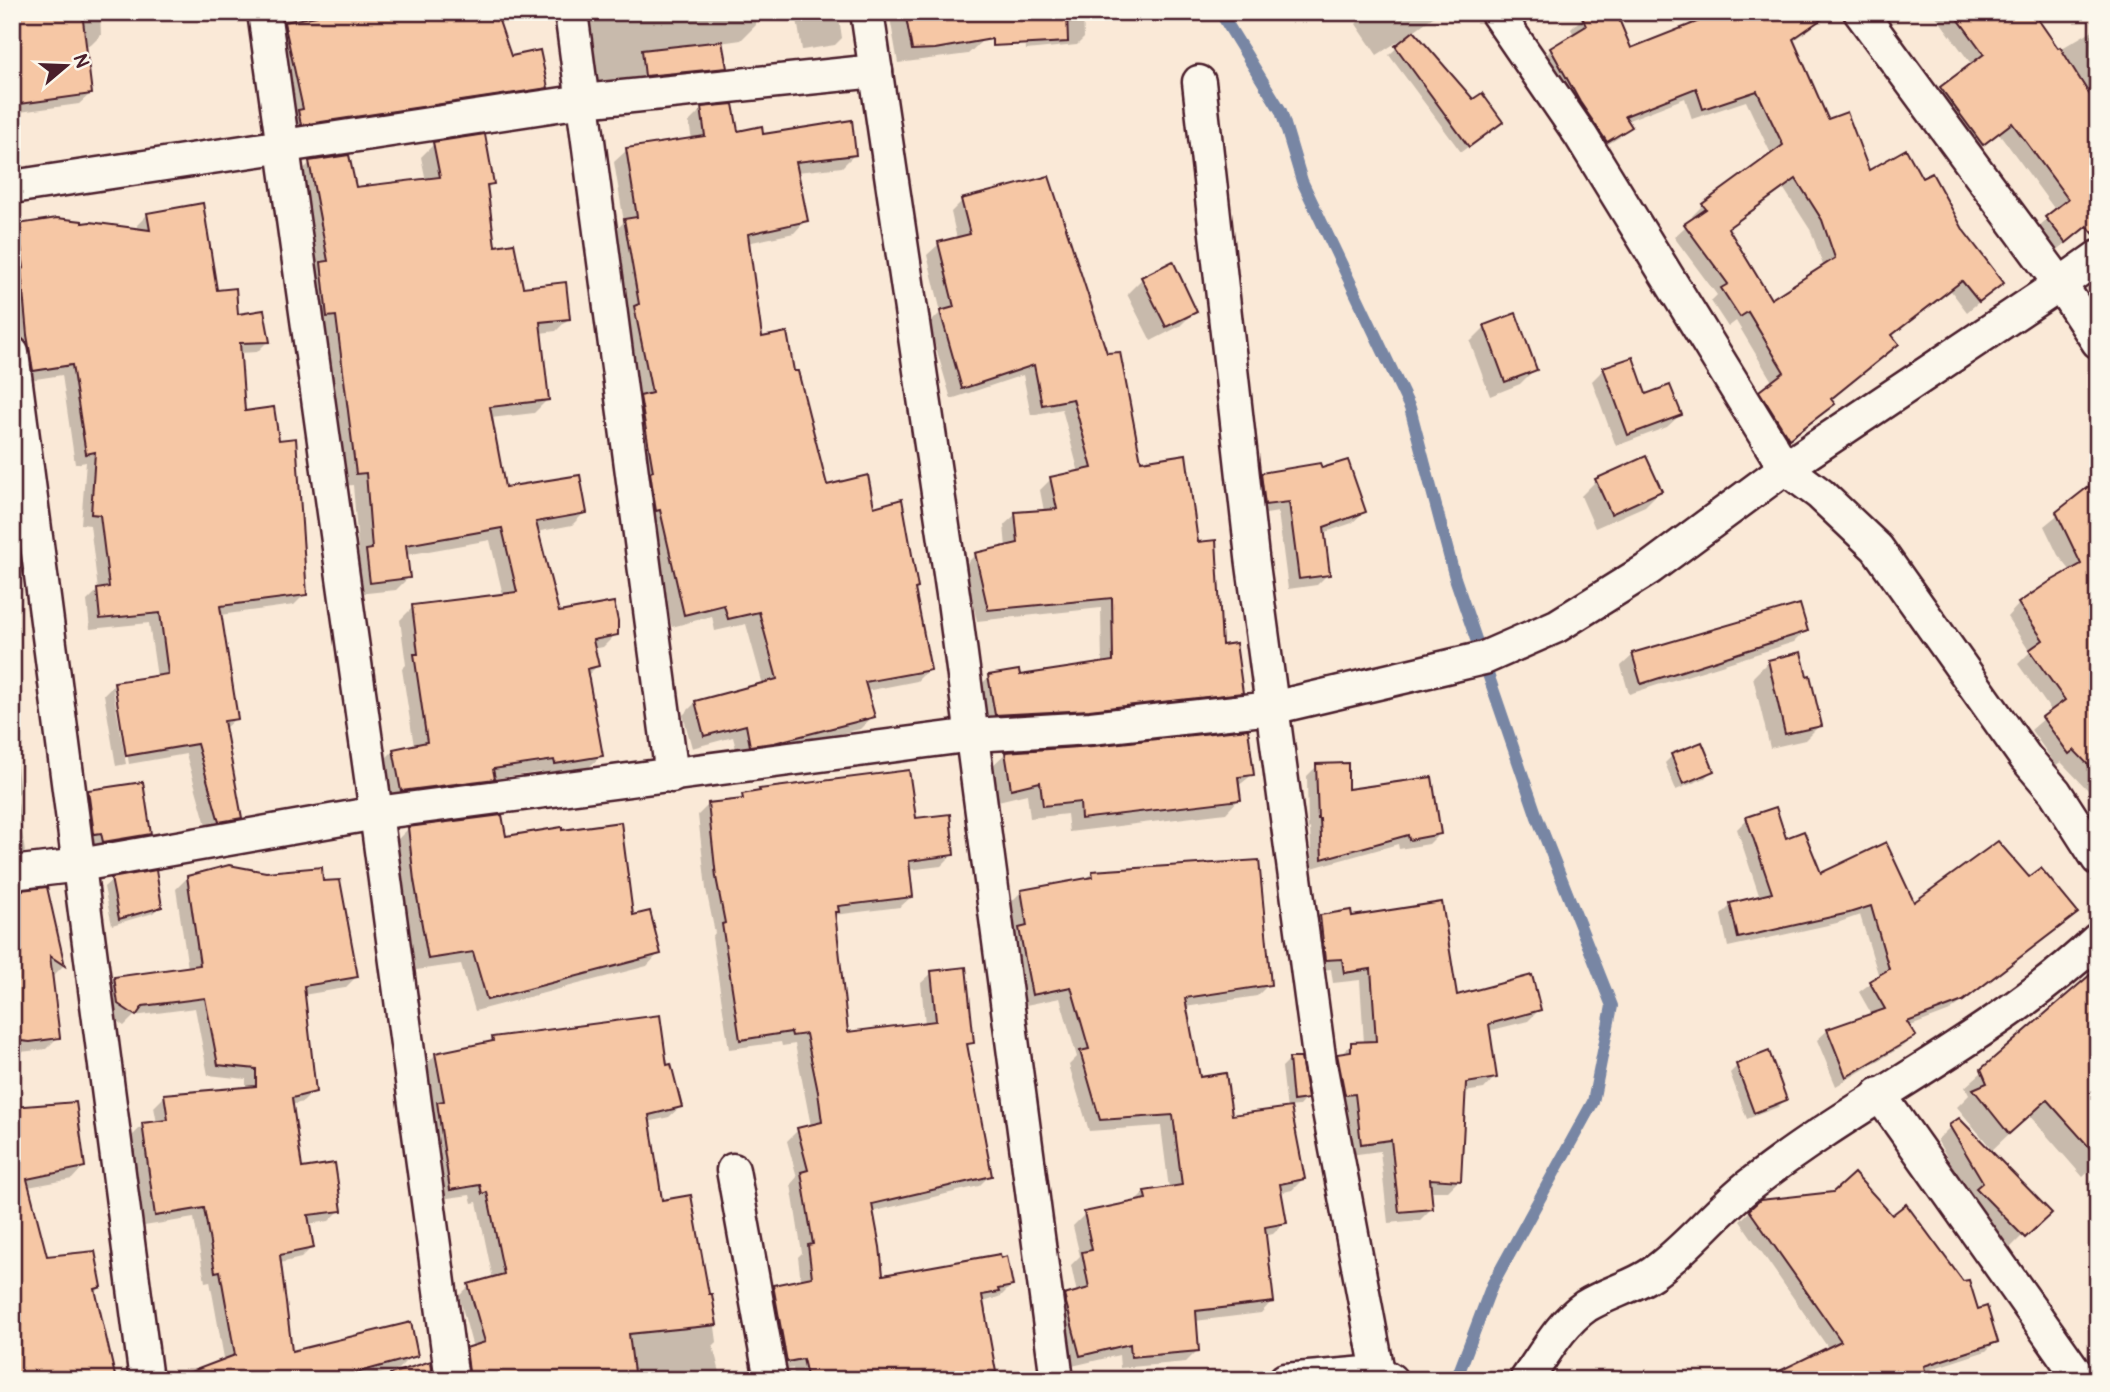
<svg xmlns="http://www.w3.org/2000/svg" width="2110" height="1392" font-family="Pangolin,sans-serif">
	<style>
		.shadow { fill: #0003; fill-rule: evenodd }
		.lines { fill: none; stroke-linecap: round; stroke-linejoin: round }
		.stream { stroke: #7886a4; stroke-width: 12 }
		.building { fill: #f6c7a5; stroke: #4a1f2b; stroke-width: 2; fill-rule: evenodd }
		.street-casing { stroke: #4a1f2b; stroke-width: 37 }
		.street { stroke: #fbf7ec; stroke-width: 32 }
	</style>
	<rect width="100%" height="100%" fill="#fae9d7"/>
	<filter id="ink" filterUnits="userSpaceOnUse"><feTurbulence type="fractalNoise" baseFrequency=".0143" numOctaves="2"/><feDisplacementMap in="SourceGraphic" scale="14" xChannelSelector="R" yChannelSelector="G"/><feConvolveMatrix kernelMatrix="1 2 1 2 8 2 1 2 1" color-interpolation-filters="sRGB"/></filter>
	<g filter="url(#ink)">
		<g class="shadow">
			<path d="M12 12H100L101 35 91 45 84 46 90 94 79 104 12 113Z"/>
			<path d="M578 12H754L756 25 741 40 720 43 725 67 710 82 600 90 594 54 579 55Z"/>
			<path d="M805 12H838L842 38 835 45 802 50 797 19Z"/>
			<path d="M889 12H977L983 40 968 54 898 63Z"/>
			<path d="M1024 12H1083L1084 38 1077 45 1026 50Z"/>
			<path d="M1367 12H1440L1412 32 1473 101 1501 122 1461 152 1389 55 1409 37 1408 35 1377 55 1356 24Z"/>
			<path d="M1696 12H1817L1821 18 1810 29 1792 42 1827 121 1868 173 1921 180 2001 283 1967 312 1951 291 1891 336 1897 344 1886 355 1830 400 1833 404 1822 415 1777 449 1749 404 1773 383 1736 321 1728 327 1711 301 1717 295 1674 237 1694 219 1692 216 1703 205 1772 156 1746 101 1692 119 1685 98 1626 121 1629 127 1618 138 1595 152 1540 61 1551 50 1574 35 1571 29 1583 17 1630 50 1691 26 1688 21ZM1784 189 1811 231 1824 268 1771 301 1727 230Z"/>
			<path d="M1933 12H2031L2057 51 2098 27V203L2080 231 2054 253 2035 230 2056 211 1999 133 1970 155 1929 99 1972 65Z"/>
			<path d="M317 14 510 58 546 87 537 96 293 133 276 33 285 24 312 19Z"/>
			<path d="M702 109 737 134 762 136 854 155 842 167 797 172 806 220 794 233 747 243 760 339 792 373 825 487 873 509 914 590 929 669 917 681 866 691 873 716 860 729 760 754 738 757 733 737 692 748 683 715 696 702 763 685 746 624 715 631 712 616 672 627 648 522 629 410 639 399 622 320 613 233 624 222 614 162 627 150 692 140 689 122Z"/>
			<path d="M434 144 492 183 486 190 494 248 521 289 569 318 556 331 540 333 547 400 534 413 491 418 504 489 585 512 572 525 536 532 558 614 616 634 603 647 593 649 598 665 587 676 601 756 588 768 542 776 541 772 492 779 481 791 389 803 381 763 394 750 414 746 402 669 406 665 400 620 413 607 503 595 490 540 406 555 409 577 396 590 357 594 354 564 359 559 353 485 344 486 297 175 310 163 355 189 426 181 421 157Z"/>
			<path d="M962 201 1196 543 1221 647 1241 692 1230 703 984 726 977 688 989 677H1018L1102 665 1101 608 977 621 964 566 976 554 1006 548 1004 525 1016 514 1044 511 1040 490 1051 479 1079 473 1062 409 1031 415 1023 375 951 399 929 324 941 312 927 255 939 244 957 239 951 212Z"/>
			<path d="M148 214 236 316 268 341 257 352 239 353 244 413 305 594 294 605 220 615 236 718 224 729 240 817 229 828 208 832 186 754 129 764 117 690H113L126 764 116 766 104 694 115 683 157 677 149 623 90 629 87 601 98 590 90 525 81 524 86 462 75 464 62 375 29 380 12 266V232L19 226H80L138 230 137 225Z"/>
			<path d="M1142 279 1195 311 1180 326 1151 341 1127 294Z"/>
			<path d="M1485 327 1535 369 1520 384 1490 396 1470 342Z"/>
			<path d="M1604 369 1680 415 1667 427 1616 446 1592 381Z"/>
			<path d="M1262 474 1364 512 1352 523 1323 533 1328 574 1317 585 1288 589 1278 512 1254 516 1251 486Z"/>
			<path d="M1596 481 1660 491 1645 506 1595 528 1581 496Z"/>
			<path d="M2098 482V783L2089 791 2061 762 2056 765 2031 730 2052 712 2018 664 2030 652 2007 617 2019 604 2071 571 2058 555 2044 526Z"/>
			<path d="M1806 630 1794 642 1629 694 1621 666 1633 655Z"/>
			<path d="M1800 654 1820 725 1805 740 1770 748 1753 677 1768 662Z"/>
			<path d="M12 694H15L21 745 15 751 20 792 17 795 25 852 12 864Z"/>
			<path d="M1006 753 1253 774 1237 787 1239 799 1226 813 1069 832 1067 814 1030 818 1027 794 998 801 992 766Z"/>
			<path d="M1672 756 1712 770 1705 778 1676 790 1665 763Z"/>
			<path d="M1317 766 1346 791 1439 834 1429 844 1399 849 1398 844 1312 868 1310 828 1308 829 1307 776Z"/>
			<path d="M88 792 149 833 134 848 88 856 73 807Z"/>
			<path d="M743 796 914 820 952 855 941 866 908 870 911 897 900 907 834 915 846 1034 925 1024 921 983 932 973 972 1042 966 1048 990 1175 979 1186 871 1212 881 1277 1012 1285 1001 1296 981 1303 948 1380H795L793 1368 777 1372 763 1298 773 1287 801 1281 798 1257 802 1253 791 1184 797 1177 787 1141 798 1130 811 1126 795 1044 782 1046 781 1042 729 1049 712 937 715 933 706 889 698 815 708 805 737 802Z"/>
			<path d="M1747 819 1785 840 1820 875 1913 905 2029 880 2076 913 2066 923 1950 1011 1908 1027 1914 1036 1903 1046 1836 1086 1817 1040 1828 1030 1872 1015 1859 992 1879 977 1860 915 1837 923 1728 947 1721 915 1731 905 1760 898 1737 829Z"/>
			<path d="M408 829 505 838 631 918 659 953 647 966 475 1011 461 964 416 970 396 841Z"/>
			<path d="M1093 873 1269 984 1257 996 1185 1007 1199 1079 1230 1116 1287 1110 1282 1067 1289 1060 1306 1098 1299 1106 1289 1107 1304 1178 1292 1190 1280 1193 1285 1222 1273 1234 1264 1236 1272 1301 1261 1313 1195 1321 1198 1350 1186 1362 1120 1368 1119 1355 1068 1367 1053 1308 1065 1296 1077 1293 1071 1265 1080 1256 1073 1226 1085 1214 1134 1203 1145 1192 1169 1189 1161 1126 1089 1131 1069 1065 1077 1057 1060 998 1021 1006 1008 941 1015 934 1010 903 1022 891 1085 880Z"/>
			<path d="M187 878 322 883 356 977 345 988 303 995 314 1091 303 1102 291 1105 300 1170 340 1210 329 1221 308 1224 312 1247 301 1258 280 1263 291 1353 409 1358 398 1369 356 1380H228L210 1281 205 1282 194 1218 144 1226 132 1136 143 1125 157 1123 154 1107 165 1096 246 1089V1079L208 1075 195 1008 134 1016 124 1026 108 1015 104 990 115 979 188 968 176 889Z"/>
			<path d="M112 880 160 906 153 913 112 925 104 887Z"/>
			<path d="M45 889 63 966 51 978 58 1037 46 1049 12 1053V891Z"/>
			<path d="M1321 917 1350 918 1456 997 1540 1009 1528 1021 1488 1031 1495 1077 1484 1089 1464 1092 1459 1180 1448 1191H1429L1431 1209 1420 1220 1388 1223 1380 1151 1350 1155 1327 1067 1352 1044 1364 1043 1360 980 1333 983 1331 969 1314 971 1309 928Z"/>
			<path d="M2098 970V1163L2083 1177 2029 1115 1990 1152 2047 1211 2009 1249 1964 1202 1970 1196 1937 1140 1950 1127 1989 1150 1991 1148 1957 1107 1969 1095 1965 1087Z"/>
			<path d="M493 1039 666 1067 680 1107 669 1117 648 1122 661 1202 708 1296H711L717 1342 713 1346 722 1380H463L457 1360 467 1350 473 1348 459 1296 469 1286 493 1279 477 1202 472 1203 470 1195 440 1199 428 1114 434 1108 426 1065 436 1054 488 1044Z"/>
			<path d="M1737 1066 1785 1100 1778 1107 1747 1119 1730 1073Z"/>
			<path d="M12 1105 13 1109 83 1167 72 1179 28 1187 46 1258 101 1287 12 1380Z"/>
			<path d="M1750 1211 1977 1311 1996 1341 1986 1351 1931 1369 1939 1380H1774L1829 1349 1740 1221Z"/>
		</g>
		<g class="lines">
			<path class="stream" d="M1220 12 1281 111 1302 181 1410 408 1455 578 1537 817 1612 1006 1593 1102 1492 1285 1456 1380"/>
		</g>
		<g class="building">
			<path d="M15 12H82L92 94 12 105V49H16Z"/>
			<path d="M317 12H496L511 56 540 50 548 88 301 125 298 110 303 109 284 22 317 16Z"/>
			<path d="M905 12H1067L1068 42 992 46V39L935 49 912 50Z"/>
			<path d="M1580 12H1616L1631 48 1722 12H1832L1793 39 1828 119 1847 112 1869 170 1906 149 1922 178 1932 173 1964 231 2004 283 1979 302 1962 281 1892 335 1899 344 1831 399 1835 404 1789 439 1759 391 1784 372 1748 312 1740 317 1721 288 1728 284 1684 224 1706 209 1702 204 1783 145 1757 91 1703 109 1696 88 1625 116 1632 127 1607 142 1580 102 1550 48 1586 26ZM1796 179 1822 220 1835 258 1771 299 1728 228Z"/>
			<path d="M1953 12H2033L2058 48 2060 47 2098 108V239L2087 226 2066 243 2045 217 2068 199 2012 123 1983 145 1940 87 1984 54Z"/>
			<path d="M1414 31 1473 99 1482 93 1503 122 1469 147 1395 46Z"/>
			<path d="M722 41 727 68 645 76 642 50Z"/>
			<path d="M733 104 738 131 762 126 763 134 852 120 856 155 796 162 808 221 748 234 762 337 787 332 794 371H798L827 485 868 475 874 507 902 499 918 588 915 589 931 670 865 682 875 717 774 743 750 746 746 725 704 736 695 701 777 679 759 612 728 619 724 605 684 615 660 510 656 511 655 505 650 472 653 471 640 396 652 393 634 306 639 304 624 219 637 217 626 148 705 136 701 107Z"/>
			<path d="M485 134 494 184 487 185 495 246 514 243 523 287 566 282 570 319 540 322 549 400 490 407 505 487 580 475 587 513 536 522 559 612 614 602 618 621V635L593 640 599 666 587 669 603 756 555 764 554 760 493 769 495 779 401 791 393 749 427 742 414 654H418L412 605 517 592 502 528 406 545 410 578 370 583 366 550 372 549 366 473 356 474 336 316 327 317 321 262 328 261 309 161 349 155 356 187 440 177 433 142Z"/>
			<path d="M1049 176 1107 353 1120 352 1141 461 1186 454 1198 542 1216 540 1222 645 1236 643 1243 693 1089 710 995 715 988 675 1019 670 1020 675 1113 661 1112 598 988 610 975 553 1018 543 1015 512 1057 509 1050 477 1092 468 1073 399 1042 405 1034 365 962 389 940 311 954 307 938 242 970 234 961 199Z"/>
			<path d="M203 203 217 290 236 288 238 314 264 310 270 342 240 343 245 411 274 407 279 440 296 438 307 595 220 606 238 719 224 721 242 818 219 822 197 744 126 756 114 682 168 674 160 613 100 619 97 589 109 587 100 515 91 514 95 452 86 454 72 365 33 371 27 335 21 269 24 268 18 224 57 218 82 221V223L90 222 150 230 147 213Z"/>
			<path d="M1173 261 1197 312 1166 327 1141 277Z"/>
			<path d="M1516 313 1537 370 1505 382 1484 325Z"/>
			<path d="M1633 357 1646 394 1670 385 1682 415 1628 435 1603 367Z"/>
			<path d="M1646 456 1662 491 1611 514 1595 479Z"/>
			<path d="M1348 460 1366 512 1324 527 1330 575 1299 579 1289 502 1265 505 1261 473 1320 463 1322 468Z"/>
			<path d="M2098 479V775L2074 750 2069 754 2042 717 2065 700 2029 650 2043 640 2018 603 2049 582 2081 564 2056 512Z"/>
			<path d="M1800 604 1808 631 1641 684 1632 653Z"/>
			<path d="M1801 652 1807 676 1810 675 1822 726 1785 734 1768 660Z"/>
			<path d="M1248 729 1254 775 1238 777 1241 800 1081 819 1080 802 1043 806 1040 782 1011 789 1005 752 1093 746Z"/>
			<path d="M1702 742 1714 771 1683 784 1671 754Z"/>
			<path d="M1348 763V789L1432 777 1441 834 1409 840 1408 835 1322 859 1320 819H1318L1316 764Z"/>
			<path d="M909 770 916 818 950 814 954 855 909 861 913 897 838 906 839 912H835L848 1032 936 1021 931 971 966 967 974 1043 967 1044 992 1176 872 1204 880 1247 883 1275 1000 1254 1001 1258 1007 1256 1013 1286 998 1289 999 1292 982 1295 996 1372 950 1380H808L803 1359 787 1362 773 1285 812 1277 808 1245 813 1244 801 1172 808 1170 797 1128 822 1122 818 1092 806 1034 792 1036 791 1032 740 1040 722 924 725 923 716 877 708 803 743 799 742 794 760 791 759 789Z"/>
			<path d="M143 782 151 834 103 842 101 833 94 834 88 790Z"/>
			<path d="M1776 807 1786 838 1804 831 1821 873 1886 842 1914 902 1998 841 2029 877 2041 868 2078 913 1963 1001 1907 1022 1916 1036 1846 1077 1827 1029 1885 1009 1869 981 1889 969 1871 906 1849 913 1738 938 1730 903 1772 893 1746 817Z"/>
			<path d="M502 815 506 836 562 827V830L621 822 633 915 650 911 661 954 487 1000 473 952 428 959 414 880 408 827Z"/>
			<path d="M1259 860 1271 985 1185 998 1200 1077 1226 1073 1232 1115 1291 1107 1305 1179 1280 1184 1287 1223 1265 1227 1274 1302 1196 1311 1199 1351 1131 1357 1130 1344 1080 1356 1064 1295 1089 1288 1082 1252 1092 1250 1084 1212 1146 1199 1144 1191 1182 1185 1173 1115 1100 1120 1080 1051 1089 1049 1071 987 1032 995 1019 928 1027 926 1021 890 1093 877 1092 871Z"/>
			<path d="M229 865 266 872 322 867 323 881 340 880 358 977 304 986 316 1092 292 1098 302 1168 335 1163 342 1211 308 1215 314 1248 280 1255 292 1351 411 1322 418 1356 330 1380H178L177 1377 235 1355 220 1271 215 1272 204 1208 155 1216 142 1123 168 1120 164 1094 256 1086V1069L218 1065 205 998 143 1006 136 1016 118 1004 114 977 200 965 187 876Z"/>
			<path d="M156 870 162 907 119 919 111 878Z"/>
			<path d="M47 887 65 966 50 956 60 1038 30 1042 12 1040V891Z"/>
			<path d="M1442 902 1457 995 1532 975 1541 1010 1489 1024 1497 1078 1466 1083 1461 1181 1430 1179 1433 1209 1399 1212 1391 1140 1361 1144 1355 1094 1345 1095 1337 1054 1351 1052V1042L1376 1041 1371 969 1344 973 1342 959 1325 960 1320 915 1351 910 1352 916Z"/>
			<path d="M2098 968V1157L2047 1100 2009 1134 1973 1089 1987 1083 1981 1069Z"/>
			<path d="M660 1015 667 1065 671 1064 682 1107 649 1115 662 1200 691 1195 709 1294H712L717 1325 629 1334 635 1380H470L466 1348 485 1342 468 1284 504 1274 487 1192 482 1194 480 1185 450 1190 437 1102 444 1101 435 1053 493 1041 492 1037Z"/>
			<path d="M1769 1051 1787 1100 1754 1113 1736 1064Z"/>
			<path d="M1289 1058H1301L1308 1099 1293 1101Z"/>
			<path d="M76 1102 85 1167 27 1179 47 1256 95 1251 102 1287 95 1289 116 1380H12V1107Z"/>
			<path d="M1959 1118 2052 1213 2025 1238 1976 1188 1983 1182 1949 1125Z"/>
			<path d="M1854 1173 1892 1215 1906 1204 1963 1281 1969 1280 1978 1309 1987 1306 1998 1342 1924 1366 1927 1380H1761L1841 1341 1749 1210 1760 1200 1833 1192Z"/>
			<path d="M431 1361 433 1380H391L390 1374Z"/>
		</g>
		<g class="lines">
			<defs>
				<g id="street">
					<path d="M264 12 376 813 452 1380"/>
					<path d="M571 12 672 776"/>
					<path d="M867 12 954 601 1057 1380"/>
					<path d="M1496 12 1581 136 1785 468 1820 494 1877 548 2025 757 2055 792 2098 859"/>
					<path d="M1860 12 2060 284 2098 257"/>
					<path d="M1199 82 1252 557 1320 1064 1378 1372 1377 1380"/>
					<path d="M12 187 583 101 876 71"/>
					<path d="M12 353 146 1380"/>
					<path d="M12 873 80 865 376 813 973 735 1091 728 1272 708 1484 658 1557 626 1650 568 1785 468 2060 284 2098 342"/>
					<path d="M1879 1094 2081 1380"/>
					<path d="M733 1170 771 1380"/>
					<path d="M1285 1380 1378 1372 1391 1380"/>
					<path d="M1526 1380C1544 1355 1560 1324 1586 1306 1607 1293 1633 1287 1653 1273 1687 1249 1717 1210 1751 1184 1862 1097 1995 1037 2098 939"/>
				</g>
			</defs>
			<use href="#street" class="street-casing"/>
			<use href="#street" class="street"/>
		</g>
	</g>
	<rect width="2110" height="1392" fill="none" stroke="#fbf7ec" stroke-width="42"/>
	<rect x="21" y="21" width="2068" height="1350" fill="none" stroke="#4a1f2b" stroke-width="2.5" filter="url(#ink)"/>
	<g transform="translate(66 66) rotate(71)" stroke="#fbf7ec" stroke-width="5" paint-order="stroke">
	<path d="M0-5L12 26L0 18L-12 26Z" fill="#4a1f2b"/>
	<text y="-10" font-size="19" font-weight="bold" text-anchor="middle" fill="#4a1f2b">N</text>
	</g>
</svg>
